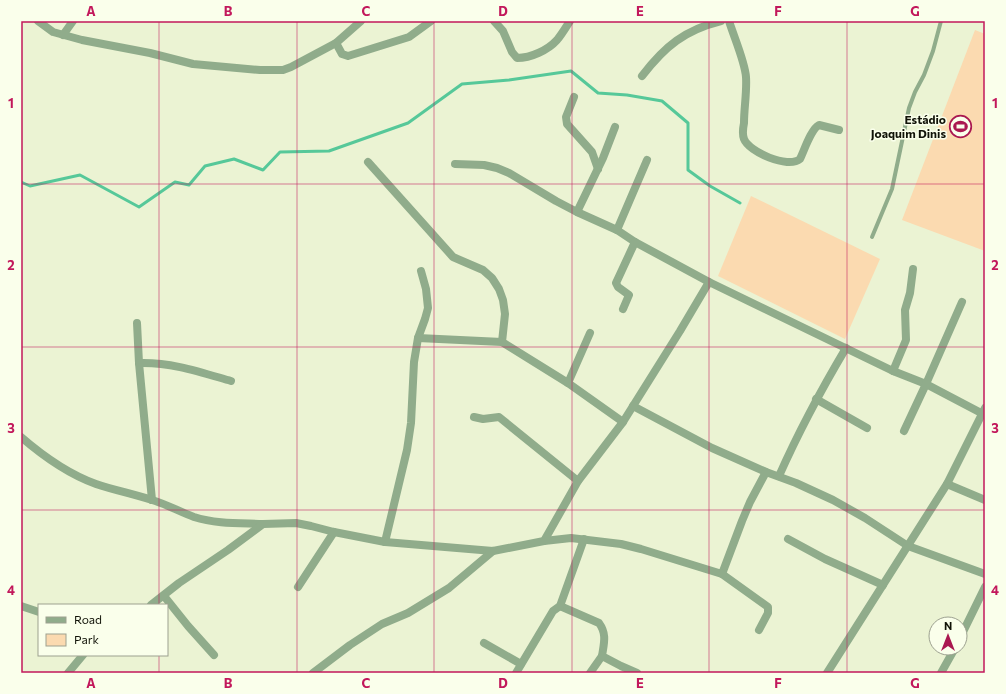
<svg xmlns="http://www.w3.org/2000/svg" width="1006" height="694" font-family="Commissioner,sans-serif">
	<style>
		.green { fill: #fbdab0 }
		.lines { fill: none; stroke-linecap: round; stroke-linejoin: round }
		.stream { stroke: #56c899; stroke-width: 3 }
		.lane { stroke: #90ac8b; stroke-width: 4 }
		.street { stroke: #90ac8b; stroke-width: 8 }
		.grid { fill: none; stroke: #c2185b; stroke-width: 1; stroke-opacity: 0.55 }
		.labels { text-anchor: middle; stroke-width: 3; stroke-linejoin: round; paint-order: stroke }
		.poi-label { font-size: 12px; font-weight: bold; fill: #111308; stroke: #faffeb; text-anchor: end }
		.neatline { fill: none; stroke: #c2185b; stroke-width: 1.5 }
		.grid-label { font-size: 13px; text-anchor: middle; font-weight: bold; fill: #c2185b }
	</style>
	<rect width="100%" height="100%" fill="#ebf3d3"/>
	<g class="green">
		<path d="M975 30 985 34V251L902 220Z"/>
		<path d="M751 196 880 259 845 339 718 276Z"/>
	</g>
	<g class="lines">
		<path class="stream" d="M21 182 30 186 80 175 139 207 175 182 189 185 205 166 234 159 263 170 280 152 329 151 408 123 462 84 509 80 571 71 598 93 627 95 662 101 688 123V170L710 186 740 203"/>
		<path class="lane" d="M872 237 892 189 909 108 915 92 924 75 933 51 941 21"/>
		<g class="street">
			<path d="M38 21 53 32 82 40 150 53 193 64 260 70H283L291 67 336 43 361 21"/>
			<path d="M494 21 503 31 512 52 517 58C531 58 548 50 557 40 562 34 566 27 570 21"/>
			<path d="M729 21C734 37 745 62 746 77 747 92 744 108 744 123 743 128 742 134 744 139 749 152 788 169 800 159 804 151 811 129 819 125L839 130"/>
			<path d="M63 35 73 21"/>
			<path d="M336 43 342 54 348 56 409 37 431 21"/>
			<path d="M642 76C665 46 685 30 721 21"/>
			<path d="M574 97 566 117 567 124 592 152 598 169"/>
			<path d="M368 162 453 257 483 270 492 278 499 289 503 300 505 314 502 342 568 383 623 422"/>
			<path d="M455 164 484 165 497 168 509 173 556 201 577 212 617 230 635 242 709 282 893 371 926 384 985 415"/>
			<path d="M577 212 603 158 615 127"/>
			<path d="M617 230 647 160"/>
			<path d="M623 309 629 295 618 287 616 283 635 242"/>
			<path d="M137 323 139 363 152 500"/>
			<path d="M418 338 502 342"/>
			<path d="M139 363C171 362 200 372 231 381"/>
			<path d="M893 371 906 340 905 310 910 293 913 269"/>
			<path d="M568 383 590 333"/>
			<path d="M816 399 867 428"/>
			<path d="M633 406 712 448 766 472 796 483 833 500 865 518 908 546 985 574"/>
			<path d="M474 417 483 419 499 417 578 481"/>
			<path d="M904 431 926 384 962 302"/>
			<path d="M21 437C43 456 68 474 96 484 114 490 133 494 152 500 166 504 180 512 194 517 216 524 240 523 263 524"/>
			<path d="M779 476C799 431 821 390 846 348"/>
			<path d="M947 484 985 500"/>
			<path d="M788 539 825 559 883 585"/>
			<path d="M544 541 571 538 621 544 641 549 722 574 742 521 750 502 766 472"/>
			<path d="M385 542 407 450 411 423 414 362 418 338 425 319 428 308 426 289 421 271"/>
			<path d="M722 574 768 607V613L759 630"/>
			<path d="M298 587 334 532"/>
			<path d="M164 596 188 626 214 655"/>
			<path d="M151 605 179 583 228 550 263 524 296 523 311 526 334 532 385 542 493 551 544 541 578 481 623 422 680 331 709 282"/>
			<path d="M21 606 39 612"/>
			<path d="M560 606 599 623C607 634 604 643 602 656L621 666 637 673"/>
			<path d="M960 638 985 587"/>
			<path d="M484 643 521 664"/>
			<path d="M68 673 83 655"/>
			<path d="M313 673 350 645 382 624 408 613 449 588 493 551"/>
			<path d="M516 673 553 611 560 606 584 539"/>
			<path d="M590 673 602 656"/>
			<path d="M827 673 947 484 985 408"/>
			<path d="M941 673 955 648"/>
		</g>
	</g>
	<path class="grid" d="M159 21V605M297 21V673M434 21V673M572 21V673M709 21V673M847 21V673M21 184H985M21 347H985M21 510H985M159 655V673"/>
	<defs>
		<symbol id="stadium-ring" viewBox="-11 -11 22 22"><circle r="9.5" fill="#faffeb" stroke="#aa1850" stroke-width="1.5"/><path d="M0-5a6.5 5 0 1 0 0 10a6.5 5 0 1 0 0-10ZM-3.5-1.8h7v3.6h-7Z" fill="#aa1850"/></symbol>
	</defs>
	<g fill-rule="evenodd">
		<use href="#stadium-ring" x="948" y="114" width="25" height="25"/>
	</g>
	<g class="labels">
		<g class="poi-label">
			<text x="946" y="124">Estádio<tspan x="946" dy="14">Joaquim Dinis</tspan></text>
		</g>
	</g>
	<rect width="1006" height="694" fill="none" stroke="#faffeb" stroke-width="44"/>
	<rect x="38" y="604" width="130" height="52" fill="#faffeb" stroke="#9da190"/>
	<rect x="46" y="617" width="20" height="6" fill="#90ac8b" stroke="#9da190"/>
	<text x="74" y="624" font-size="12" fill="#111308">Road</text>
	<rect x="46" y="634" width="20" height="12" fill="#fbdab0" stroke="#9da190"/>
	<text x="74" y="644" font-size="12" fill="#111308">Park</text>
	<g transform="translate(948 636)"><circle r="19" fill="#faffeb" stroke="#9da190"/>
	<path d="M0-3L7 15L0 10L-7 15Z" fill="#aa1850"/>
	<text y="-6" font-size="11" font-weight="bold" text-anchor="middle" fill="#111308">N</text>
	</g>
	<rect x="22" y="22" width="962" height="650" class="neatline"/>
	<g class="grid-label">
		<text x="91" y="16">A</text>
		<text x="228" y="16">B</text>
		<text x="366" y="16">C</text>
		<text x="503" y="16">D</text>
		<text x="640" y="16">E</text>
		<text x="778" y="16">F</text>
		<text x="915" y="16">G</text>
		<text x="11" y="108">1</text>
		<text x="995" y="108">1</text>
		<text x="11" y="270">2</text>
		<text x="995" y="270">2</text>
		<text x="11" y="433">3</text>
		<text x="995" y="433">3</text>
		<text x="11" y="595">4</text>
		<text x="995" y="595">4</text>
		<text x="91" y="688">A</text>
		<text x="228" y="688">B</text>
		<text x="366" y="688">C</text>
		<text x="503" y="688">D</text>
		<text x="640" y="688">E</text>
		<text x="778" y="688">F</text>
		<text x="915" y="688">G</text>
	</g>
</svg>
